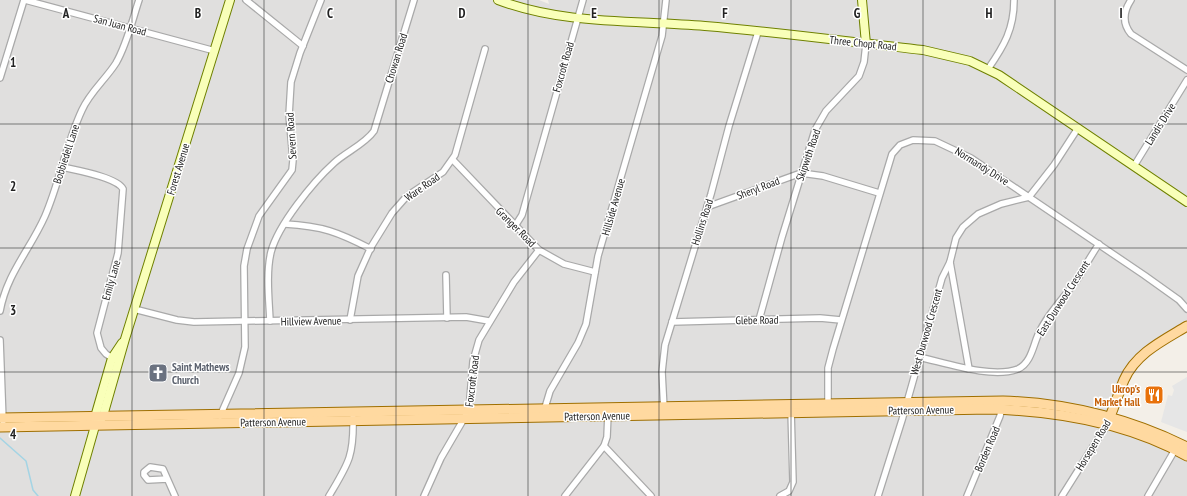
<svg xmlns="http://www.w3.org/2000/svg" width="1187" height="496" font-family="'PT Sans Narrow',sans-serif">
	<style>
		.residential { fill: #e0dfde }
		.parking { fill: #e6e6e6 }
		.lines { fill: none; stroke-linecap: round; stroke-linejoin: round }
		.stream { stroke: #a4d4e4; stroke-width: 1.5 }
		.minor-casing { stroke: #a9a9a9; stroke-width: 8 }
		.secondary-casing { stroke: #6f8100; stroke-width: 10 }
		.primary-casing { stroke: #9f6f00; stroke-width: 11 }
		.minor { stroke: #fff; stroke-width: 5.5 }
		.secondary { stroke: #f9ffb9; stroke-width: 8 }
		.primary { stroke: #ffd9a0; stroke-width: 9 }
		.grid { fill: none; stroke: #222; stroke-width: 1; stroke-opacity: 0.55 }
		.labels { text-anchor: middle; stroke-width: 3; stroke-linejoin: round; paint-order: stroke }
		.street-label { font-size: 11px; fill: #222; stroke: #fff }
		.worship-label { font-size: 11px; font-weight: bold; fill: #5b616d; stroke: #fff; text-anchor: start }
		.food-label { font-size: 11px; font-weight: bold; fill: #c56008; stroke: #fff; text-anchor: end }
		.grid-label { font-size: 13px; text-anchor: middle; font-weight: bold; fill: #222; stroke: #fff; stroke-width: 3; stroke-linejoin: round; paint-order: stroke }
	</style>
	<rect width="100%" height="100%" fill="#f3efe8"/>
	<path class="residential" d="M0 0H539L549 4 548 0H1187V322L1154 341 1124 368 1101 424 1187 456V496H0Z"/>
	<path class="parking" d="M1187 377V432L1161 422 1168 395 1172 396 1174 390 1172 386Z"/>
	<g class="lines">
		<path class="stream" d="M0 438 26 461 33 490 38 496"/>
		<defs>
			<g id="minor">
				<path d="M25 0 215 51"/>
				<path d="M246 0 303 46"/>
				<path d="M1131 0C1123 12 1122 23 1131 34L1187 70"/>
				<path d="M988 69C1004 46 1014 29 1014 0"/>
				<path d="M0 78 24 0"/>
				<path d="M453 160 539 250 564 264 595 272"/>
				<path d="M1134 166 1187 80"/>
				<path d="M62 167C75 170 117 177 123 189L118 253 97 333 101 348 106 354 114 359"/>
				<path d="M707 207 801 173 823 176 879 193"/>
				<path d="M285 224C322 226 338 232 371 249"/>
				<path d="M515 226 522 215 583 0"/>
				<path d="M446 275 447 318"/>
				<path d="M134 309 177 320 194 322 466 317 489 321"/>
				<path d="M0 311C7 273 30 250 45 216 60 181 66 144 82 110 90 92 106 79 116 63 127 44 132 21 139 0"/>
				<path d="M350 320 358 276 371 247 392 213 407 196 443 172 455 155 485 49"/>
				<path d="M759 320 782 237 815 130 826 111 859 76 864 62 866 44"/>
				<path d="M270 321C269 299 266 273 271 252 278 225 313 182 334 163 346 152 365 144 374 131L414 0"/>
				<path d="M672 322 820 318 841 320"/>
				<path d="M0 340 3 421"/>
				<path d="M919 357C946 363 992 379 1018 369 1031 363 1033 346 1038 335 1047 314 1065 297 1078 278 1085 267 1091 255 1099 244"/>
				<path d="M969 369 950 262 956 238 963 227 978 214 1001 204 1029 197 1054 165 1078 128"/>
				<path d="M828 406V368L833 349 892 154 900 145 913 140 935 141 971 158 1144 275 1179 300 1187 309"/>
				<path d="M664 409 662 372 665 345 711 194 729 126 758 32"/>
				<path d="M544 411 550 391 578 343 586 324 598 256 662 36 666 0"/>
				<path d="M220 416 239 373 245 347 244 266 247 249 259 216 292 170 293 160 289 115 291 82 300 53 321 0"/>
				<path d="M604 446 651 496"/>
				<path d="M167 479 148 480 144 475V472L150 467 163 469 175 496"/>
				<path d="M329 496C348 464 354 457 353 418"/>
				<path d="M424 496 441 458 469 410 473 361 479 340 514 282 539 250"/>
				<path d="M565 496 604 446 607 437 608 414"/>
				<path d="M780 496 789 491 793 482 791 410"/>
				<path d="M878 496 902 420 942 278 950 262"/>
				<path d="M967 496 1000 416 1002 407"/>
				<path d="M1062 496 1106 426"/>
				<path d="M1148 496 1176 448"/>
			</g>
			<g id="secondary">
				<path d="M498 0C564 25 636 20 705 26 778 32 851 42 923 50L970 61 999 75 1187 202"/>
				<path d="M862 0 866 44"/>
				<path d="M100 421 103 416 125 339 230 0"/>
				<path d="M75 496 95 426V417L112 358 122 343"/>
			</g>
			<g id="primary">
				<path d="M0 418 1003 401C1066 403 1130 419 1187 447"/>
				<path d="M1107 423C1114 409 1118 394 1124 380 1136 353 1164 340 1187 326"/>
				<path d="M0 427 990 409C1056 411 1128 423 1187 456"/>
			</g>
		</defs>
		<use href="#minor" class="minor-casing"/>
		<use href="#secondary" class="secondary-casing"/>
		<use href="#primary" class="primary-casing"/>
		<use href="#minor" class="minor"/>
		<use href="#secondary" class="secondary"/>
		<use href="#primary" class="primary"/>
	</g>
	<path class="grid" d="M132 0V496M264 0V496M396 0V496M528 0V496M659 0V496M791 0V496M923 0V496M1055 0V496M0 124H1187M0 248H1187M0 372H1187"/>
	<defs>
		<symbol id="church-square" viewBox="-11 -11 22 22"><rect x="-9" y="-9" width="18" height="18" rx="4" fill="#6b7280" stroke="#fff"/><path d="M-1.2-6h2.4v3.5h3.3v2.4h-3.3V6h-2.4V-.1h-3.3v-2.4h3.3Z" fill="#fff"/></symbol>
		<symbol id="restaurant-square" viewBox="-11 -11 22 22"><rect x="-9" y="-9" width="18" height="18" rx="4" fill="#e8710a" stroke="#fff"/><path d="M-5-6h1v4h1v-4h1v4h1v-4h1v5L-1.5 .5V6h-2V.5L-5-1ZM5-6V6H3V1.5H1.5Q1.5-4 5-6Z" fill="#fff"/></symbol>
	</defs>
	<g fill-rule="evenodd">
		<use href="#church-square" x="147" y="362" width="22" height="22"/>
		<use href="#restaurant-square" x="1143" y="384" width="22" height="22"/>
	</g>
	<g class="labels">
		<g class="street-label">
			<text transform="translate(120 25) rotate(15)" y="4">San Juan Road</text>
			<text transform="translate(863 43) rotate(6)" y="4">Three Chopt Road</text>
			<text transform="translate(396 58) rotate(-73)" y="4">Chowan Road</text>
			<text transform="translate(563 67) rotate(-74)" y="4">Foxcroft Road</text>
			<text transform="translate(1160 124) rotate(-58)" y="4">Landis Drive</text>
			<text transform="translate(291 136) rotate(-94)" y="4">Severn Road</text>
			<text transform="translate(66 154) rotate(-72)" y="4">Bobbiedell Lane</text>
			<text transform="translate(808 155) rotate(-71)" y="4">Skipwith Road</text>
			<text transform="translate(982 166) rotate(32)" y="4">Normandy Drive</text>
			<text transform="translate(178 169) rotate(-73)" y="4">Forest Avenue</text>
			<text transform="translate(422 187) rotate(-35)" y="4">Ware Road</text>
			<text transform="translate(758 188) rotate(-21)" y="4">Sheryl Road</text>
			<text transform="translate(613 207) rotate(-74)" y="4">Hillside Avenue</text>
			<text transform="translate(702 222) rotate(-72)" y="4">Hollins Road</text>
			<text transform="translate(516 227) rotate(45)" y="4">Granger Road</text>
			<text transform="translate(111 280) rotate(-74)" y="4">Emily Lane</text>
			<text transform="translate(1063 298) rotate(-57)" y="4">East Durwood Crescent</text>
			<text transform="translate(757 320) rotate(-1)" y="4">Glebe Road</text>
			<text transform="translate(311 321) rotate(-1)" y="4">Hillview Avenue</text>
			<text transform="translate(926 332) rotate(-74)" y="4">West Durwood Crescent</text>
			<text transform="translate(472 381) rotate(-83)" y="4">Foxcroft Road</text>
			<text transform="translate(921 410) rotate(-1)" y="4">Patterson Avenue</text>
			<text transform="translate(597 416) rotate(-1)" y="4">Patterson Avenue</text>
			<text transform="translate(273 422) rotate(-1)" y="4">Patterson Avenue</text>
			<text transform="translate(1093 445) rotate(-59)" y="4">Horsepen Road</text>
			<text transform="translate(987 449) rotate(-67)" y="4">Borden Road</text>
		</g>
		<g class="worship-label">
			<text x="172" y="371">Saint Mathews<tspan x="172" dy="13">Church</tspan></text>
		</g>
		<g class="food-label">
			<text x="1140" y="393">Ukrop's<tspan x="1140" dy="13">Market Hall</tspan></text>
		</g>
	</g>
	<g class="grid-label">
		<text x="66" y="18">A</text>
		<text x="198" y="18">B</text>
		<text x="330" y="18">C</text>
		<text x="462" y="18">D</text>
		<text x="594" y="18">E</text>
		<text x="725" y="18">F</text>
		<text x="857" y="18">G</text>
		<text x="989" y="18">H</text>
		<text x="1121" y="18">I</text>
		<text x="13" y="67">1</text>
		<text x="13" y="191">2</text>
		<text x="13" y="315">3</text>
		<text x="13" y="439">4</text>
	</g>
</svg>
